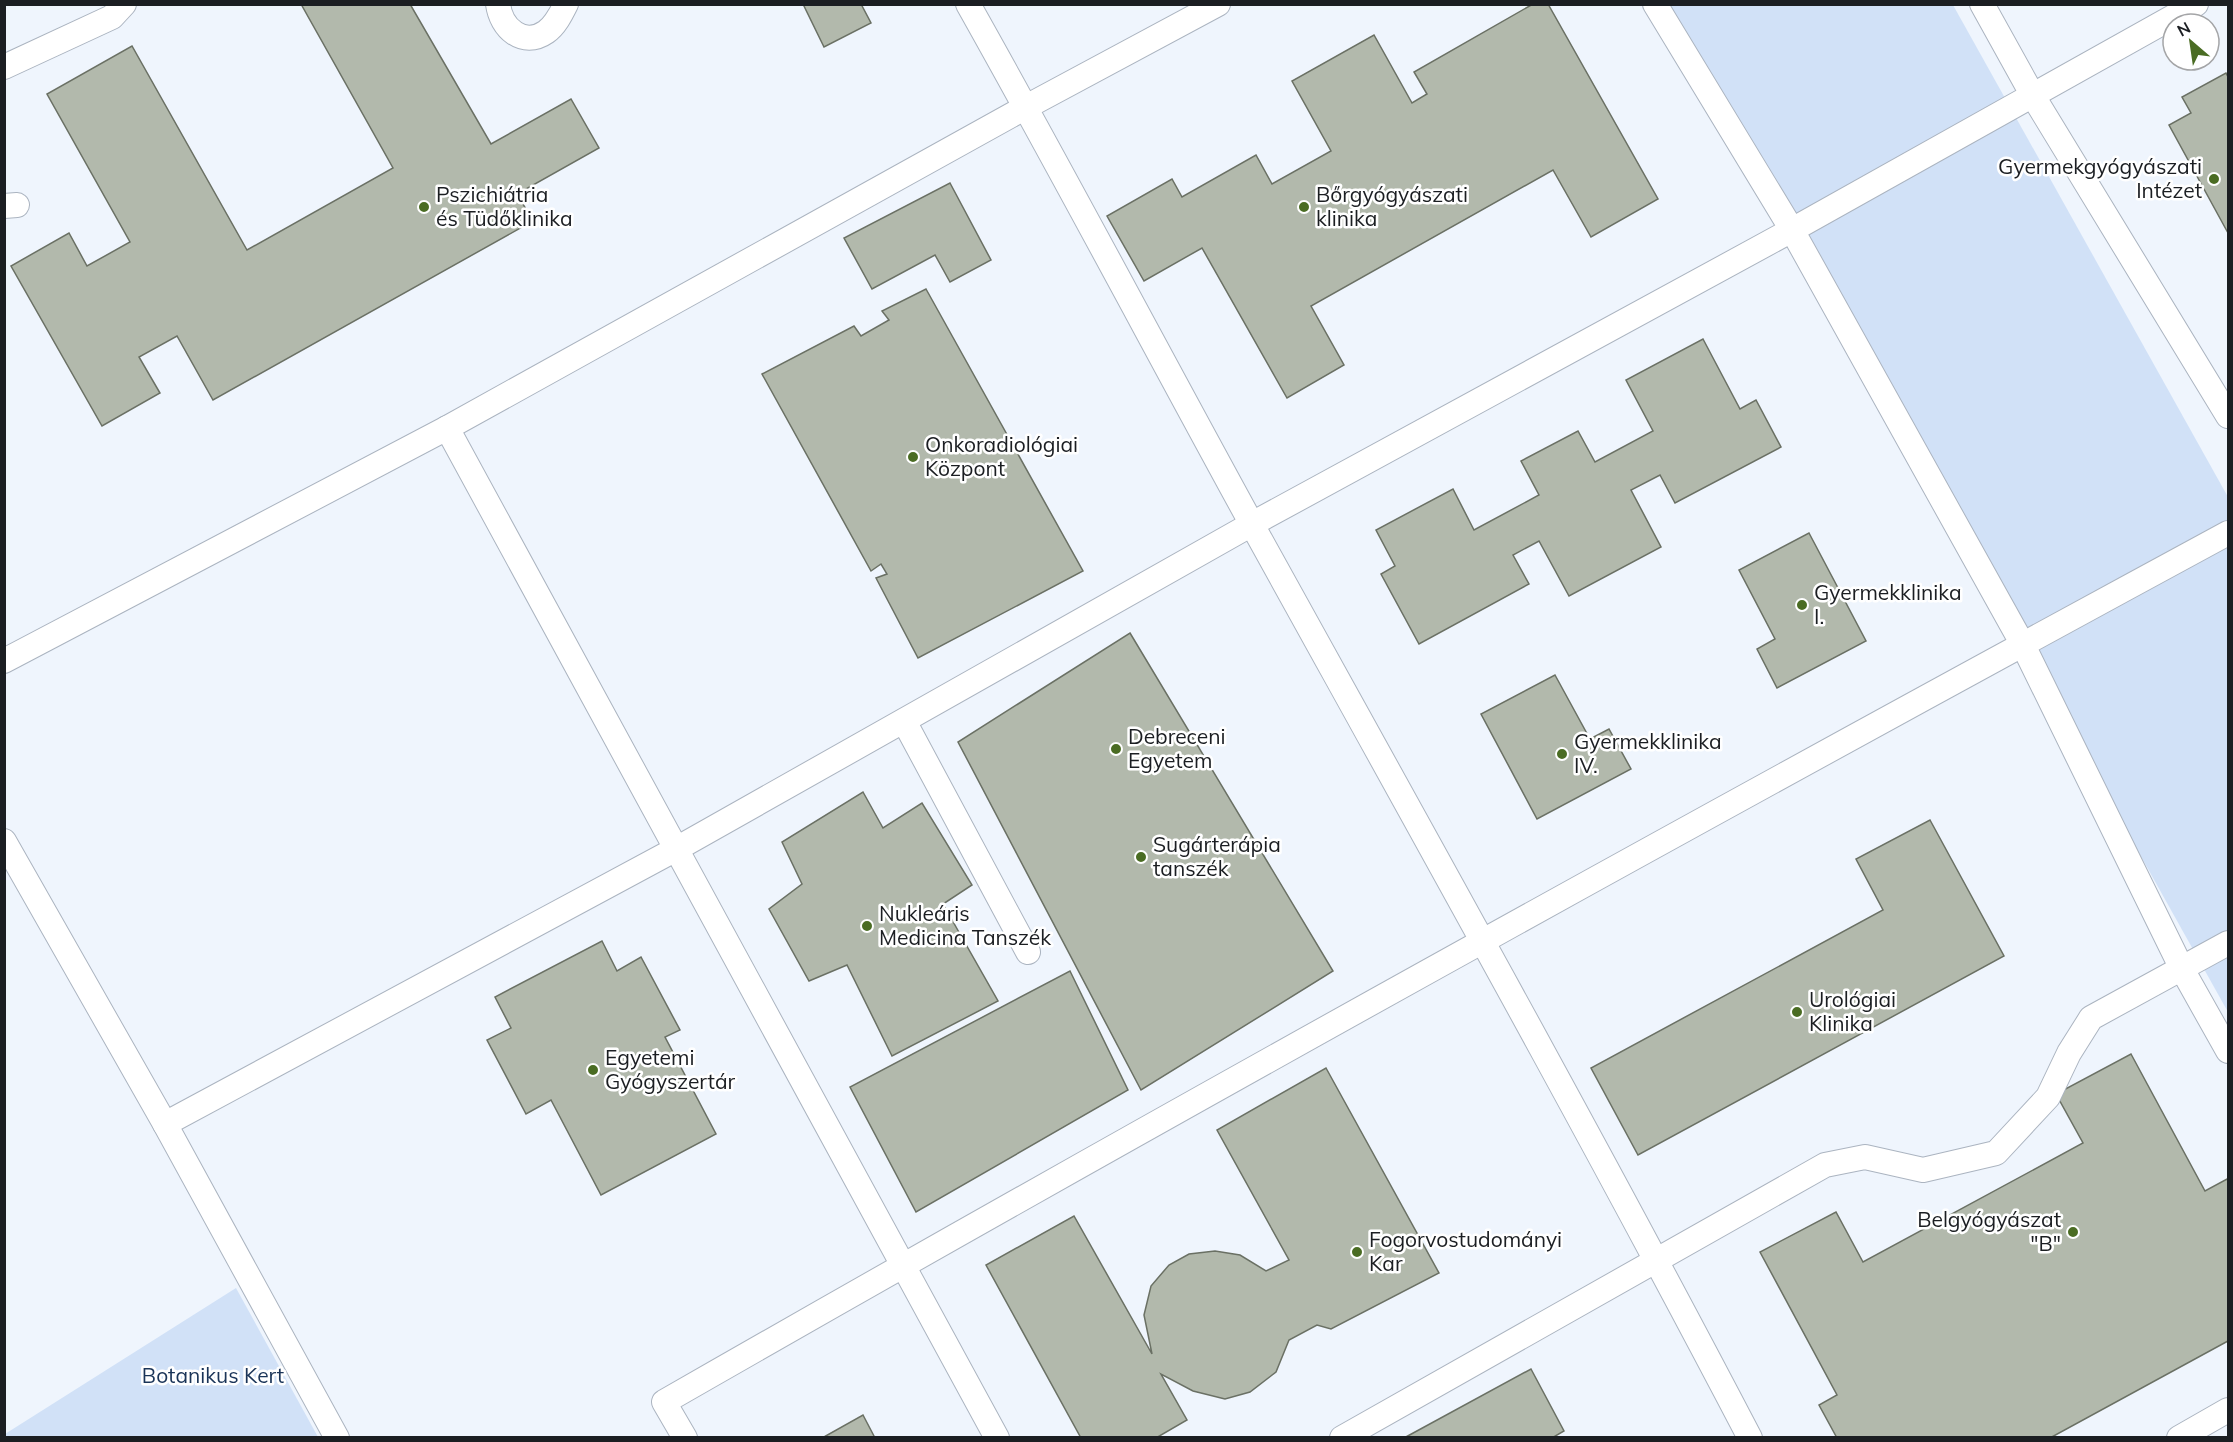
<svg xmlns="http://www.w3.org/2000/svg" width="2233" height="1442" font-family="Mulish,sans-serif">
	<style>
		.green { fill: #d1e1f7 }
		.building { fill: #b2b9ac; stroke: #6a7064; stroke-width: 1.5 }
		.lines { fill: none; stroke-linecap: round; stroke-linejoin: round }
		.service-casing { stroke: #abb4c0; stroke-width: 26 }
		.service { stroke: #fff; stroke-width: 24 }
		.poi-dot { fill: #4a6c23; stroke: #fff; stroke-width: 2 }
		.labels { text-anchor: middle; stroke-width: 5; stroke-linejoin: round; paint-order: stroke }
		.poi-label { font-size: 21px; fill: #1b1e22; stroke: #fff; text-anchor: start }
		.park-label { font-size: 21px; fill: #1a3458; stroke: #fff }
	</style>
	<rect width="100%" height="100%" fill="#eff5fd"/>
	<g class="green">
		<path d="M1665 5H1953L2228 497V1012Z"/>
		<path d="M236 1288 318 1437H5V1434Z"/>
	</g>
	<g class="building">
		<path d="M301 4H410L491 144 571 99 599 148 517 194 533 221 213 400 177 336 139 357 160 393 102 426 11 266 69 233 87 266 130 242 47 94 132 46 247 250 393 168Z"/>
		<path d="M803 4H861L871 23 824 47Z"/>
		<path d="M1533 4H1548L1658 199 1591 237 1553 170 1311 306 1344 365 1287 398 1202 248 1144 281 1107 216 1172 179 1182 197 1256 155 1272 184 1331 151 1292 81 1374 35 1412 103 1427 94 1414 72Z"/>
		<path d="M2226 73 2228 77V233L2169 125 2191 113 2182 97Z"/>
		<path d="M950 183 991 260 950 282 935 255 872 289 844 238Z"/>
		<path d="M926 289 1083 571 918 658 876 578 887 574 881 564 871 571 762 374 854 326 861 336 889 320 882 311Z"/>
		<path d="M1703 339 1740 409 1756 400 1781 447 1675 503 1660 475 1631 490 1661 547 1569 596 1539 541 1513 555 1529 584 1419 644 1381 574 1395 566 1376 530 1453 489 1474 530 1539 495 1521 461 1578 431 1595 462 1653 431 1626 380Z"/>
		<path d="M1809 533 1866 641 1777 688 1757 649 1775 639 1739 570Z"/>
		<path d="M1130 633 1333 971 1141 1090 958 742Z"/>
		<path d="M1555 675 1590 739 1609 729 1631 769 1537 819 1481 714Z"/>
		<path d="M863 792 883 828 922 803 972 885 943 904 998 1001 892 1056 847 965 809 981 769 909 802 884 782 842Z"/>
		<path d="M1930 820 2004 956 1638 1155 1591 1068 1883 910 1856 859Z"/>
		<path d="M602 941 617 971 641 957 680 1030 665 1037 716 1134 601 1195 551 1100 526 1114 487 1040 511 1028 495 997Z"/>
		<path d="M1070 971 1128 1090 916 1212 850 1087Z"/>
		<path d="M2131 1054 2205 1191 2227 1179 2228 1181V1341L2050 1438H1837L1819 1405 1837 1395 1760 1252 1836 1212 1863 1262 2083 1143 2056 1094Z"/>
		<path d="M1326 1068 1439 1273 1331 1329 1317 1325 1289 1340 1276 1372 1250 1392 1225 1399 1193 1391 1161 1374 1187 1420 1156 1438H1081L986 1265 1074 1216 1152 1354 1144 1315 1151 1286 1169 1265 1189 1254 1215 1251 1240 1255 1266 1271 1289 1260 1217 1130Z"/>
		<path d="M1531 1369 1564 1431 1552 1438H1404Z"/>
		<path d="M863 1415 875 1438H822Z"/>
	</g>
	<g class="lines">
		<defs>
			<g id="service">
				<path d="M498 4C501 28 523 48 546 32 555 26 561 14 566 4"/>
				<path d="M968 4C1066 178 1159 355 1255 530 1422 832 1590 1132 1750 1438"/>
				<path d="M1655 4 1792 230 2023 645 2182 969 2228 1051"/>
				<path d="M1982 4 2033 96 2228 416"/>
				<path d="M4 67 112 17 124 4"/>
				<path d="M4 206 17 205"/>
				<path d="M447 428 997 1438"/>
				<path d="M4 661 447 428 1026 107 1218 4"/>
				<path d="M904 721 1028 952"/>
				<path d="M4 841 165 1124 337 1438"/>
				<path d="M165 1124 678 848 1252 524 1792 230 2196 4"/>
				<path d="M685 1438 664 1402C1182 1105 1704 817 2228 533"/>
				<path d="M1342 1438 1825 1165 1865 1157 1923 1170 1996 1153 2048 1097 2069 1053 2091 1018 2228 943"/>
				<path d="M2179 1438 2228 1410"/>
			</g>
		</defs>
		<use href="#service" class="service-casing"/>
		<use href="#service" class="service"/>
	</g>
	<g class="poi-dot">
		<circle cx="2214" cy="179" r="6"/>
		<circle cx="424" cy="207" r="6"/>
		<circle cx="1304" cy="207" r="6"/>
		<circle cx="913" cy="457" r="6"/>
		<circle cx="1802" cy="605" r="6"/>
		<circle cx="1116" cy="749" r="6"/>
		<circle cx="1562" cy="754" r="6"/>
		<circle cx="1141" cy="857" r="6"/>
		<circle cx="867" cy="926" r="6"/>
		<circle cx="1797" cy="1012" r="6"/>
		<circle cx="593" cy="1070" r="6"/>
		<circle cx="2073" cy="1232" r="6"/>
		<circle cx="1357" cy="1252" r="6"/>
	</g>
	<g class="labels">
		<g class="poi-label">
			<text x="2202" y="174" text-anchor="end">Gyermekgyógyászati<tspan x="2202" dy="24">Intézet</tspan></text>
			<text x="436" y="202">Pszichiátria<tspan x="436" dy="24">és Tüdőklinika</tspan></text>
			<text x="1316" y="202">Bőrgyógyászati<tspan x="1316" dy="24">klinika</tspan></text>
			<text x="925" y="452">Onkoradiológiai<tspan x="925" dy="24">Központ</tspan></text>
			<text x="1814" y="600">Gyermekklinika<tspan x="1814" dy="24">I.</tspan></text>
			<text x="1128" y="744">Debreceni<tspan x="1128" dy="24">Egyetem</tspan></text>
			<text x="1574" y="749">Gyermekklinika<tspan x="1574" dy="24">IV.</tspan></text>
			<text x="1153" y="852">Sugárterápia<tspan x="1153" dy="24">tanszék</tspan></text>
			<text x="879" y="921">Nukleáris<tspan x="879" dy="24">Medicina Tanszék</tspan></text>
			<text x="1809" y="1007">Urológiai<tspan x="1809" dy="24">Klinika</tspan></text>
			<text x="605" y="1065">Egyetemi<tspan x="605" dy="24">Gyógyszertár</tspan></text>
			<text x="2061" y="1227" text-anchor="end">Belgyógyászat<tspan x="2061" dy="24">"B"</tspan></text>
			<text x="1369" y="1247">Fogorvostudományi<tspan x="1369" dy="24">Kar</tspan></text>
		</g>
		<g class="park-label">
			<text x="213" y="1383">Botanikus Kert</text>
		</g>
	</g>
	<rect width="2233" height="1442" fill="none" stroke="#1b1e22" stroke-width="12"/>
	<g transform="translate(2191 42) rotate(331)"><circle r="28" fill="#ffffff" stroke="#a4a5a7" stroke-width="1.5"/>
	<path d="M0-4.5L10 22L0 15L-10 22Z" fill="#4a6c23"/>
	<text y="-9" font-size="16" font-weight="bold" text-anchor="middle" fill="#1b1e22">N</text>
	</g>
</svg>
